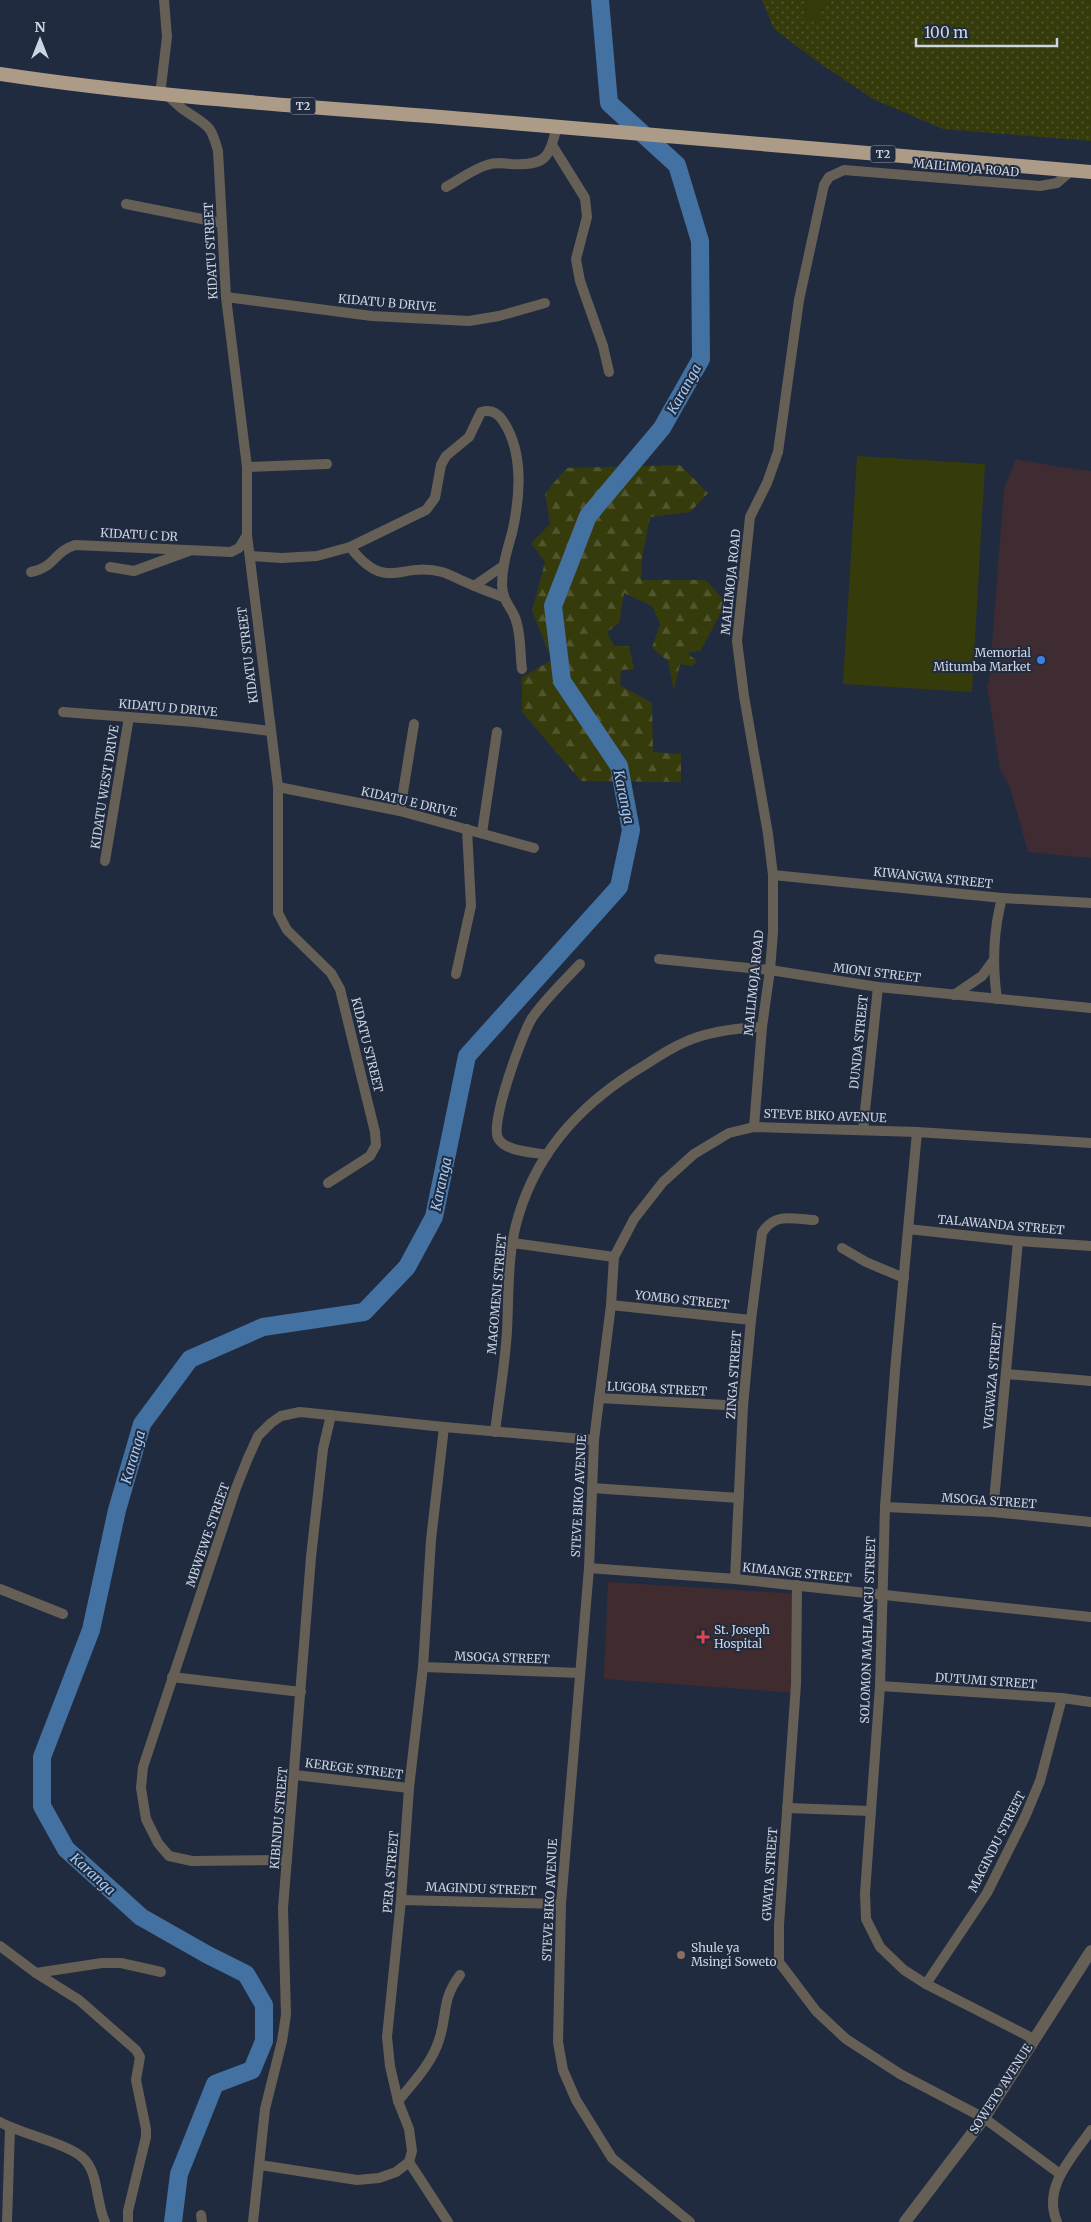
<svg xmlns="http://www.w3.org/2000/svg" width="1091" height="2222" font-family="Merriweather,serif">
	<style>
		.commercial { fill: #3f2c32 }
		.medical { fill: #402c2f }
		.grass { fill: url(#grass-dots) }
		.forest { fill: url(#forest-firs) }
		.green { fill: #363b0c }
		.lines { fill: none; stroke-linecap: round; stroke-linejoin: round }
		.river { stroke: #4371a1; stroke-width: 18 }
		.minor { stroke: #665f55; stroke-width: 10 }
		.tertiary { stroke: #665f55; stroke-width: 12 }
		.trunk { stroke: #ac9b86; stroke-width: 14 }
		.shop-dot { fill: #3f7fe0; stroke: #202b3f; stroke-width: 2 }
		.health-dot { fill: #e0444e; stroke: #202b3f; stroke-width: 2 }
		.education-dot { fill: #8d6e63; stroke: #202b3f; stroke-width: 2 }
		.labels { text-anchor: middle; stroke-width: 4; stroke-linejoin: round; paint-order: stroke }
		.shield { fill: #202b3f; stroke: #99a1b1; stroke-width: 1 }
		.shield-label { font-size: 11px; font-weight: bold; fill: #cdd4e2 }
		.street-label { font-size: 12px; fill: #cdd4e2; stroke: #202b3f }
		.poi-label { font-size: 12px; fill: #cdd4e2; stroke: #202b3f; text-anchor: start }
		.water-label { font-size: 14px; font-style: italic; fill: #a1c8f3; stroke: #202b3f }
	</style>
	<defs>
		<pattern id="grass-dots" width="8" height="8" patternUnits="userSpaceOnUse" patternTransform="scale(1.25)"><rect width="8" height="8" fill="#363b0c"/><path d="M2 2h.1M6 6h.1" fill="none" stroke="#52562f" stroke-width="1.8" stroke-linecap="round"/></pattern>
		<pattern id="forest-firs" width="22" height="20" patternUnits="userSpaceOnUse" patternTransform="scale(1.25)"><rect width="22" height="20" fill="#363b0c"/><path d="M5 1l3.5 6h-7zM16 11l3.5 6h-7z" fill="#52562f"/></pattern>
	</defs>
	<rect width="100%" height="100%" fill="#202b3f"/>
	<path class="commercial" d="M1016 459 1059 467 1091 471V858L1028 852 1010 787 1000 769 987 685 989 683 1004 489Z"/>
	<path class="medical" d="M608 1582 799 1594 802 1623 797 1693 604 1679Z"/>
	<path class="grass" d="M762 0H1091V141L943 129 873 99 818 62 774 29Z"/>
	<path class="forest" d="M680 465 708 493 690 512 650 517 642 559 641 580H706L726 603 701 650 687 653 697 661 693 666 680 664 674 691 668 661 652 648 660 624 652 606 624 593 619 623 607 632 614 646H629L634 669 621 670 620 685 652 703 653 752 681 754V782L581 781 522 712V677L552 660 532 611 545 562 531 543 550 524 545 493 567 468Z"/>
	<g class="green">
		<path d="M808 0H822L824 3 819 20 815 23 806 19 805 11Z"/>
		<path d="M857 456 985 464 972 692 843 684Z"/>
	</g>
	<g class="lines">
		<path class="river" d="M173 2222 179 2174 215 2084 252 2070 264 2041V2005L246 1974 208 1955 141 1917 66 1849 42 1806V1757L91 1630 117 1510 142 1424 190 1359 263 1327 364 1312 407 1267 434 1217 467 1056 619 887 631 830 619 766 562 681 553 606 588 516 662 428 701 359 700 241 677 165 609 103 600 0"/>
		<g class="minor">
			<path d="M160 95 167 37 164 0"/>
			<path d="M168 96C174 101 180 108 187 112 208 126 211 125 218 151L226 297 247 467V535L278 787V913L287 930 331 973 340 989 375 1132 376 1145 370 1156 328 1183"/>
			<path d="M552 145 585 198 587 217 576 259 580 281 603 346 609 372"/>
			<path d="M446 187C459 180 473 169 487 165 495 162 503 163 511 164 546 166 549 158 557 126"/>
			<path d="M126 204 222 223"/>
			<path d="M226 297 372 316 469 321 499 316 545 303"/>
			<path d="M247 467 327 464"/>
			<path d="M350 547C387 594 399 561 442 572 449 574 456 578 463 581 476 587 489 592 503 597"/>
			<path d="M250 556 282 558 317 556 350 547 426 510 435 498 441 465 446 456 469 437 481 412C491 409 498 413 503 421 524 452 520 498 512 533 507 551 502 566 502 585 503 605 514 608 517 624 521 638 520 655 522 669"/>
			<path d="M110 567 134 571 189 551"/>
			<path d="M31 572C56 567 53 552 75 545L231 552 239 548 247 535"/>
			<path d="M474 586 503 566"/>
			<path d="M63 712 195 722 270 731"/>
			<path d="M278 787 400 811 534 848"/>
			<path d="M400 811 414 724"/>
			<path d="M482 833 497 732"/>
			<path d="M105 861 129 717"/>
			<path d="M773 875 1002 898 1091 903"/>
			<path d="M659 959 770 970 878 987 1091 1008"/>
			<path d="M456 974 471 906 467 829"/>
			<path d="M954 995 982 976 993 961"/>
			<path d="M997 999C992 964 993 932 1002 898"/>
			<path d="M754 1127 762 1027 770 970 773 932V875L768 834 744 696 737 641 750 517 767 483 778 452 799 300 824 185 829 177 844 170 1040 186 1057 183 1072 170"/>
			<path d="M863 1130 878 987"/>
			<path d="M917 1132 895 1371 885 1507 880 1686 865 1893 866 1919 880 1947 904 1970 926 1984 1034 2039"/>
			<path d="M547 1155C534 1152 505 1152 498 1138 490 1123 522 1034 532 1018 545 999 564 981 580 964"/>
			<path d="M908 1229 1018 1241 1091 1246"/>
			<path d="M513 1243 614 1257"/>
			<path d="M842 1248 866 1262 904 1278"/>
			<path d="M611 1305 751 1320"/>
			<path d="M1006 1374 1091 1381"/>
			<path d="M599 1398 743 1406"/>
			<path d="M495 1432C499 1398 505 1364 507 1331 509 1292 507 1251 519 1214 540 1146 586 1100 645 1065 662 1054 679 1043 698 1037 719 1030 740 1028 762 1027"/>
			<path d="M592 1488 739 1498"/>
			<path d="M885 1507 993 1512 1091 1522"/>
			<path d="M993 1512 1018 1241"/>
			<path d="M589 1568 735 1579 1091 1617"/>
			<path d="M735 1579 743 1406 751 1320 762 1233C775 1212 792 1219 814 1220"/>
			<path d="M797 1585 796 1684 779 1925V1962L816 2011 846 2039 900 2074 984 2118 1060 2174"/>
			<path d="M0 1589 63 1614"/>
			<path d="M423 1667 580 1673"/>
			<path d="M172 1677 301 1692"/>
			<path d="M880 1686 1062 1698 1091 1702"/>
			<path d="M295 1775 409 1788"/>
			<path d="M787 1808 871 1811"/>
			<path d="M287 1860 192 1861 169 1856 158 1843 146 1819 141 1788 143 1767 236 1488 248 1458 258 1436 271 1423 281 1416 300 1412 444 1427 594 1440"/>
			<path d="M401 1900 561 1904"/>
			<path d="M0 1946 36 1973 79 2000 136 2050 140 2057 136 2080 146 2129V2137L128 2211V2222"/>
			<path d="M36 1973 102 1963H121L161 1972"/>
			<path d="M926 1984 987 1893 1025 1817 1040 1781 1062 1698"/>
			<path d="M398 2101C413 2083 432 2063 439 2040 448 2013 441 2000 460 1975"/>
			<path d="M0 2122C21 2134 71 2144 85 2160 99 2176 96 2203 105 2222"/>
			<path d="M409 2162 448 2222"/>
			<path d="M260 2165 357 2180 379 2178 396 2172 409 2162 412 2151 409 2129 398 2101 390 2066 387 2037 401 1900 409 1788 423 1667 431 1540 444 1427"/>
			<path d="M201 2215 202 2222"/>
			<path d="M7 2222 10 2128"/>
			<path d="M253 2222 265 2109 282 2041 286 2015 283 1908 311 1557 323 1449 331 1415"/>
			<path d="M690 2222 612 2158 576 2100 563 2070 558 2042 561 1904 589 1568 594 1440 611 1305 614 1257 634 1219 663 1182 694 1154 729 1133 754 1127 917 1132 1091 1143"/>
			<path d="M1057 2222C1042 2187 1072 2158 1091 2130"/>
		</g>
		<path class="tertiary" d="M905 2222 984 2118 1091 1951"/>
		<path class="trunk" d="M0 74C158 98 318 107 477 120 681 136 886 153 1091 172"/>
	</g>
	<circle class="shop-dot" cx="1041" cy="660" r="5"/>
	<path class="health-dot" d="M700.5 1629.5h5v5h5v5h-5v5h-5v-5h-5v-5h5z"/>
	<circle class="education-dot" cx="681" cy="1955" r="5"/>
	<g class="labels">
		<g class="shield">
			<rect x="290.5" y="97.5" width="25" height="17" rx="4"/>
			<rect x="870.5" y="145.5" width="25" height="17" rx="4"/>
		</g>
		<g class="shield-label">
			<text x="303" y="110">T2</text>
			<text x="883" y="158">T2</text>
		</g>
		<g class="street-label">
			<text transform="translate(966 168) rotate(5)" y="4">MAILIMOJA ROAD</text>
			<text transform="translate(211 251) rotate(-93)" y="4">KIDATU STREET</text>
			<text transform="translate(387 303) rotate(5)" y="4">KIDATU B DRIVE</text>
			<text transform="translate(139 535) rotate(3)" y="4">KIDATU C DR</text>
			<text transform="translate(731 582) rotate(-84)" y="4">MAILIMOJA ROAD</text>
			<text transform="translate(248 655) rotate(-97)" y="4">KIDATU STREET</text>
			<text transform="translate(168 708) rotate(5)" y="4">KIDATU D DRIVE</text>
			<text transform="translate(105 787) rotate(-81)" y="4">KIDATU WEST DRIVE</text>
			<text transform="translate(409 802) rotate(13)" y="4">KIDATU E DRIVE</text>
			<text transform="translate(933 878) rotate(6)" y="4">KIWANGWA STREET</text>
			<text transform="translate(877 973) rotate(7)" y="4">MIONI STREET</text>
			<text transform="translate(754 983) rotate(-84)" y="4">MAILIMOJA ROAD</text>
			<text transform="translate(859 1042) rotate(-84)" y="4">DUNDA STREET</text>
			<text transform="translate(367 1045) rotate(76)" y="4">KIDATU STREET</text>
			<text transform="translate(825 1116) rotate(2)" y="4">STEVE BIKO AVENUE</text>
			<text transform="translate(1001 1225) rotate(5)" y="4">TALAWANDA STREET</text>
			<text transform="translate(497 1294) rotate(-85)" y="4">MAGOMENI STREET</text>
			<text transform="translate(682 1300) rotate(6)" y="4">YOMBO STREET</text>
			<text transform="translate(734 1375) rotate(-86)" y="4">ZINGA STREET</text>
			<text transform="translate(993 1376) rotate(-85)" y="4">VIGWAZA STREET</text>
			<text transform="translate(657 1389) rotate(3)" y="4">LUGOBA STREET</text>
			<text transform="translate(579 1496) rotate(-87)" y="4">STEVE BIKO AVENUE</text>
			<text transform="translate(989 1501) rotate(4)" y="4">MSOGA STREET</text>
			<text transform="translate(208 1535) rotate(-71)" y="4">MBWEWE STREET</text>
			<text transform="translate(797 1573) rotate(6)" y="4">KIMANGE STREET</text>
			<text transform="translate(868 1630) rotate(-88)" y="4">SOLOMON MAHLANGU STREET</text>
			<text transform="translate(502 1658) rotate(2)" y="4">MSOGA STREET</text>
			<text transform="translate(986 1681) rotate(4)" y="4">DUTUMI STREET</text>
			<text transform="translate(354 1769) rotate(7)" y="4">KEREGE STREET</text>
			<text transform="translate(279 1818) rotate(-85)" y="4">KIBINDU STREET</text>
			<text transform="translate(997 1842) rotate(-63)" y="4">MAGINDU STREET</text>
			<text transform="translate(391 1872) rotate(-85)" y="4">PERA STREET</text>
			<text transform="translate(770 1874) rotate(-86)" y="4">GWATA STREET</text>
			<text transform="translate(481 1889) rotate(2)" y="4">MAGINDU STREET</text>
			<text transform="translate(550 1900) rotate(-87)" y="4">STEVE BIKO AVENUE</text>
			<text transform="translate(1001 2089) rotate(-57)" y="4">SOWETO AVENUE</text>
		</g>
		<g class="poi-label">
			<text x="1031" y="657" text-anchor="end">Memorial<tspan x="1031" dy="14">Mitumba Market</tspan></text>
			<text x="714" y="1634">St. Joseph<tspan x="714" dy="14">Hospital</tspan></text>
			<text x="691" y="1952">Shule ya<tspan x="691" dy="14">Msingi Soweto</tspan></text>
		</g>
		<g class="water-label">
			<text transform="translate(684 389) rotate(-61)" y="5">Karanga</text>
			<text transform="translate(624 797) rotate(78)" y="5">Karanga</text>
			<text transform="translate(441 1184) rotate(-78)" y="5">Karanga</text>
			<text transform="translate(133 1457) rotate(-74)" y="5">Karanga</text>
			<text transform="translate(93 1874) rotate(42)" y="5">Karanga</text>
		</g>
	</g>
	<g transform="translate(40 40)" stroke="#202b3f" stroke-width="4" paint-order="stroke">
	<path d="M0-4L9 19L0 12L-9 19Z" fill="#cdd4e2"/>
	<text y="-8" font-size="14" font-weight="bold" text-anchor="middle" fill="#cdd4e2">N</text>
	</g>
	<path d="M916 38v8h141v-8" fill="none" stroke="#cdd4e2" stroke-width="2.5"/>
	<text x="924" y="38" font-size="15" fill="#cdd4e2" stroke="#202b3f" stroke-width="4" paint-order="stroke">100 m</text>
</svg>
